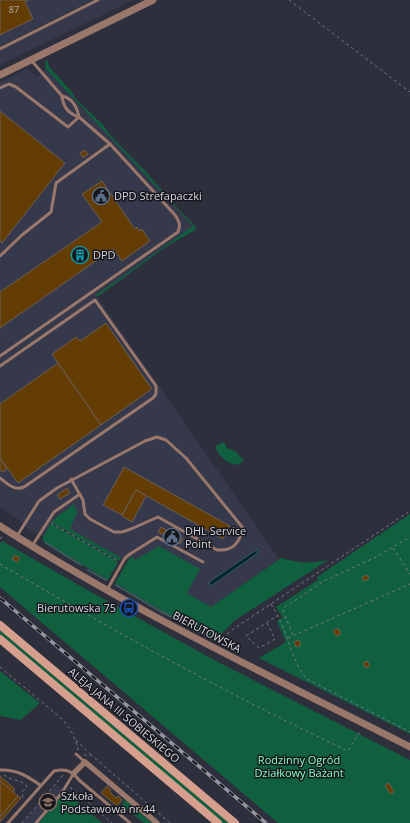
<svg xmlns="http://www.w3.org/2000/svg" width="410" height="823" font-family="'Open Sans',sans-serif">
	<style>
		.built { fill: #36384b }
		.green { fill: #10603f }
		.water { fill: #00272b; stroke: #3f5b60 }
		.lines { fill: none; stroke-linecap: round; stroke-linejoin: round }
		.stream { stroke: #3f5b60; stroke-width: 2 }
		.building { fill: #643d05; stroke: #6a5f54 }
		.path { stroke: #777883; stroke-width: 1; stroke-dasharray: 3 3; stroke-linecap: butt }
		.service { stroke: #9a776b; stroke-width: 3 }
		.minor { stroke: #9a776b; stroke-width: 5.5 }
		.tertiary { stroke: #9a776b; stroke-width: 7 }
		.secondary { stroke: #d69e8c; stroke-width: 8 }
		.rail-casing { stroke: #9495a0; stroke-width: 3.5 }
		.rail { stroke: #17181d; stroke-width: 2; stroke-dasharray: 6; stroke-linecap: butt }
		.labels { text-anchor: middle; stroke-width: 3; stroke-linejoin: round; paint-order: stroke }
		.number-label { font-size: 9px; fill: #b7aea7 }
		.poi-label { font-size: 11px; fill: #d3d4dd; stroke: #17181d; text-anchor: start }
		.street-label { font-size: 11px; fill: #d3d4dd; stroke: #17181d }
		.park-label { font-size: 11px; fill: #88fcc2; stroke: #17181d }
	</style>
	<rect width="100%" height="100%" fill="#2e2f3c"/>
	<g class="built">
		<path d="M0 0H133L0 65Z"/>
		<path d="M26 69 38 76 46 69 193 226 96 295 279 559 211 607 128 561 121 558 118 560 56 525 63 514 55 518 43 537 26 527 22 522 0 507V82Z"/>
		<path d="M56 784 65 791 39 823H23Z"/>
	</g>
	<g class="green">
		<path d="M47 59 49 67 70 90 76 99 103 125 111 136 145 171 171 201 196 227 195 230 164 248 97 297 96 295 193 226 46 69 45 63Z"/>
		<path d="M224 442 227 448 236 452 244 461 235 465C225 461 219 457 215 446Z"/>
		<path d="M74 504 77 513 70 529 121 558 120 560H118L53 523 52 522C56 516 67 510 74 504Z"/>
		<path d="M410 514V734L259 658 286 642 277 621 283 618 276 607 318 580 317 577Z"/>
		<path d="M52 524 117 561 118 563 108 580 43 541V537L50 525Z"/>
		<path d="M2 541 89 591 216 661 410 760V823H278L0 587V543Z"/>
		<path d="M159 546 200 569 187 593 211 607 281 558C299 563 310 564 328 560L234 621 217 639 159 609 115 583 129 559 133 557 135 560Z"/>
		<path d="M0 630 229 823H223L0 634Z"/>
		<path d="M0 671 40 703 21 720 0 716Z"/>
		<path d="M65 791 102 823H39Z"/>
		<path d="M125 800 152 823H144L122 805Z"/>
	</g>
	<path class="water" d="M256 550H258V553L211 586 210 585 209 582Z"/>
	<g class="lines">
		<g class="stream">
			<path d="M46 543 81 565"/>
			<path d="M88 570 106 580"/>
			<path d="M116 585 160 611 215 639"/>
		</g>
	</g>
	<g class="building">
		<path d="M0 0H28L25 2 33 19 0 35Z"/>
		<path d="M0 111 65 163 2 243 0 241Z"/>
		<path d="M85 150 88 154 83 158 80 153Z"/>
		<path d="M102 181 135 229 137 227 139 231 142 229 150 241 122 261 113 249 0 328V292L102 222 82 194Z"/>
		<path d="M106 323 152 389 101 425 52 354 76 337 80 341Z"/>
		<path d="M58 363 101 425 18 483 0 458V404Z"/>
		<path d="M0 458 7 469 2 472 0 470Z"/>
		<path d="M124 467 230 526 223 539 136 490 122 515 103 505Z"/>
		<path d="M67 488 70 493 60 499 57 495Z"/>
		<path d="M136 490 146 496 132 522 122 516Z"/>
		<path d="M161 527 183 539 180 544 158 532Z"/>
		<path d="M15 555 20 558 17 562 12 559Z"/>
		<path d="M367 575 369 579 364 581 362 577Z"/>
		<path d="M338 628 341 634 336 636 333 631Z"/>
		<path d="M299 640 301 645 296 647 294 642Z"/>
		<path d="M367 661 370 666 366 668 363 663Z"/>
		<path d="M0 776 15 789 13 792 0 781Z"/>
		<path d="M0 781 18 796 0 817Z"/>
		<path d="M389 783 394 792 390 794 385 785Z"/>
		<path d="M107 786 111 790 110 792 116 798 118 796 122 800 117 806 101 793Z"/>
		<path d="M18 796 21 798 0 822V817Z"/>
	</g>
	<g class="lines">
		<g class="path">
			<path d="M289 0 410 92"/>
			<path d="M51 523 118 561"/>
			<path d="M0 539 3 535"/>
			<path d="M393 548 410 574"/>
			<path d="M0 564C114 631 229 695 348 751L361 730"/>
			<path d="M271 604C274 610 278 615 280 621 288 637 295 667 307 679L410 732"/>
			<path d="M267 623 275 639 259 648 246 636 277 616"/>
			<path d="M293 635 283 611 285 607 324 581 376 557 410 537"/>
			<path d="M288 638 410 584"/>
			<path d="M219 643 229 632 410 511"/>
			<path d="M0 667 62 719C70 728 76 738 78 750"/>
			<path d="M76 740 91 755"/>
			<path d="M84 755H91L170 823"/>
			<path d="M4 775C11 781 20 779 27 786L22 792 23 798"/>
			<path d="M70 787 112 823"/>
			<path d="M22 823 64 774"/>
		</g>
		<g class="service">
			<path d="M0 49 98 0"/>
			<path d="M0 88 9 84 16 87 68 127 79 117"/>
			<path d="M62 96C72 98 77 107 79 117"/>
			<path d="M0 256 22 235 51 212 56 183 110 144"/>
			<path d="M0 356 178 232C181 225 179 221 175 215L110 144 79 117C69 114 63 107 62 96L31 60"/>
			<path d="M0 366 95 300 156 386V394L153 398 24 487C14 491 8 484 0 478"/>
			<path d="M17 536 39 501 57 488 145 441 157 437 166 440 186 458 243 528C239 543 234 551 217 550L158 517 131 529 122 532H114L90 519 85 514 83 500 71 479"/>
			<path d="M32 546 54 512 80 494"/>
			<path d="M107 590 125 558 130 554 157 537 203 562"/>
			<path d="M76 754 85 762"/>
			<path d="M0 770C16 769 27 776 40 785"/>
			<path d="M8 823 54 771C65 768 72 771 79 780L130 823"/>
			<path d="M36 823 61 794 74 773"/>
		</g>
		<path class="minor" d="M74 773 85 762 157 823"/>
		<g class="tertiary">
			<path d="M0 75 153 0"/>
			<path d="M0 526C131 610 272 677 410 747"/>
		</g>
		<g class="secondary">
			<path d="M0 625 235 823"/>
			<path d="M0 639 218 823"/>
		</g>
		<defs>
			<path id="rail" d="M0 598 266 823"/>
		</defs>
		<use href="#rail" class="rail-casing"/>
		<use href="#rail" class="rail"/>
	</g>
	<defs>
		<symbol id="civic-ring" viewBox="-11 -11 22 22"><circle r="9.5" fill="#17181d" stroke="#5c6f8a" stroke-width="1.5"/><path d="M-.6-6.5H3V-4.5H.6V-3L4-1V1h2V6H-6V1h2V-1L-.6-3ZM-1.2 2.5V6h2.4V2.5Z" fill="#5c6f8a"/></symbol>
		<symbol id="building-ring" viewBox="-11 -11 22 22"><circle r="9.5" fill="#17181d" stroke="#0f9aa8" stroke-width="1.5"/><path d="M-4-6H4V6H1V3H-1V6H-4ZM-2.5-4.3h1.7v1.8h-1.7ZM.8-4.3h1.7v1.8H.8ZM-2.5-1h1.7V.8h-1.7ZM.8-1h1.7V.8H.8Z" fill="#0f9aa8"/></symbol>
		<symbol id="bus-ring" viewBox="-11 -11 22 22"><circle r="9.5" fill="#17181d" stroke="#1a4fb4" stroke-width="1.5"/><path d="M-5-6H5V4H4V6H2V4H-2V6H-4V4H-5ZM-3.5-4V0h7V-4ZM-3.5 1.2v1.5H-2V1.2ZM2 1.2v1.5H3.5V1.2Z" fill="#1a4fb4"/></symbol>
		<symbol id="school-ring" viewBox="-11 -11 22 22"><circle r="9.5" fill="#17181d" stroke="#8d6e63" stroke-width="1.5"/><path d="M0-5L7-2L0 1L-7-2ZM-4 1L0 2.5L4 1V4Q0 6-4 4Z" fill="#8d6e63"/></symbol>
	</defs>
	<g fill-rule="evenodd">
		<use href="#civic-ring" x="91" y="186" width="20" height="20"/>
		<use href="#building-ring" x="70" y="245" width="20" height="20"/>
		<use href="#civic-ring" x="162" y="527" width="20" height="20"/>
		<use href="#bus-ring" x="119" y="598" width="20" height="20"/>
		<use href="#school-ring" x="38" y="792" width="20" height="20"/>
	</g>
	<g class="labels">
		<g class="number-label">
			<text x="14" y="13">87</text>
		</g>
		<g class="poi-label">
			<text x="114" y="200">DPD Strefapaczki</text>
			<text x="93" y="259">DPD</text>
			<text x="185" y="535">DHL Service<tspan x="185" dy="13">Point</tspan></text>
			<text x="116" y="612" text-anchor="end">Bierutowska 75</text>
			<text x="61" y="800">Szkoła<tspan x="61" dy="13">Podstawowa nr 44</tspan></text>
		</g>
		<g class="street-label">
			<text transform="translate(207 632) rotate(28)" y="4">BIERUTOWSKA</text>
			<text transform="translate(124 715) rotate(40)" y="4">ALEJA JANA III SOBIESKIEGO</text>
		</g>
		<g class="park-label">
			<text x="299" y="764">Rodzinny Ogród<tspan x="299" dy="13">Działkowy Bażant</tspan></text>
		</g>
	</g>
</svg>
